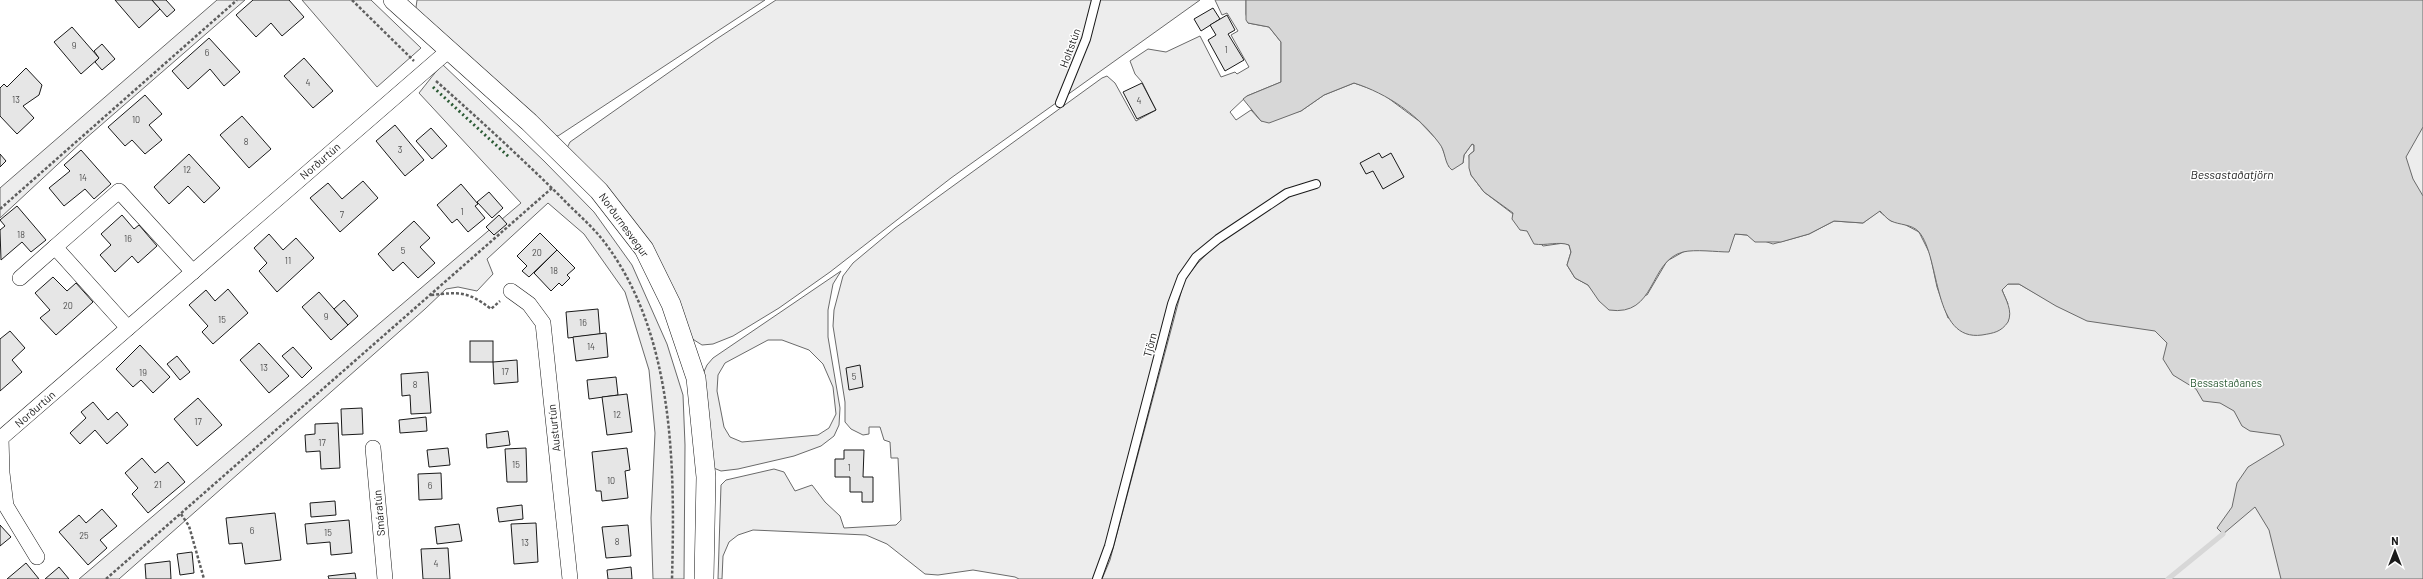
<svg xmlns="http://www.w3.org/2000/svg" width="2423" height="579" font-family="Barlow,sans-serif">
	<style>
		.built { fill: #ededed; stroke: #6a6a6a; fill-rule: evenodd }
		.water { fill: #d7d7d7; stroke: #6a6a6a }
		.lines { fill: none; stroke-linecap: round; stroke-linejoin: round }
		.stream { stroke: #d7d7d7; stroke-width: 5 }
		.building { fill: #e6e6e6; stroke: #1a1a1a }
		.service-casing { stroke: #1a1a1a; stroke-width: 10 }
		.minor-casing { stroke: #1a1a1a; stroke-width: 16 }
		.tertiary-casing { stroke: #1a1a1a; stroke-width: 20 }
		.path { stroke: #5f5f5f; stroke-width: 2.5; stroke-dasharray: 3 2; stroke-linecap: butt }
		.service { stroke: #fff; stroke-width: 8 }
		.minor { stroke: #fff; stroke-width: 15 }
		.tertiary { stroke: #fff; stroke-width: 19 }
		.hedge { stroke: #2b5a34; stroke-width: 3; stroke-dasharray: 2 3; stroke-linecap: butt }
		.labels { text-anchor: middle; stroke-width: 3; stroke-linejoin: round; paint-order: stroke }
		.number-label { font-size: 9px; fill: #4d4d4d }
		.street-label { font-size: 11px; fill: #1a1a1a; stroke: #fff }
		.park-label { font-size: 11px; fill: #2b5a34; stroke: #fff }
		.water-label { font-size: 12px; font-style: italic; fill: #1a1a1a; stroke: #fff }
	</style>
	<rect width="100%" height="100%" fill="#fff"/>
	<g class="built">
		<path d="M217 0H245L85 139 0 218V188Z"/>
		<path d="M302 0H371L421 48 377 87Z"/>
		<path d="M417 0H765L558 136 546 134 415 15Z"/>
		<path d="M776 0H1200L951 178 830 272 779 308 733 336 713 344 702 345 691 338 567 148 570 142 715 40Z"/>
		<path d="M1215 0H1246V14L1248 23 1269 27 1281 42V82L1247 96 1230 112 1236 120 1251 110 1261 121 1301 111 1324 95 1354 83 1380 92 1419 121 1441 144 1449 167 1463 163 1464 155 1472 144 1474 145V151L1469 155 1471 175 1484 192 1513 214 1527 231 1543 246 1564 243 1569 245 1571 252 1567 265 1575 278 1588 285 1598 297 1647 295 1667 261 1683 252 1735 234 1747 235 1773 244 1809 234 1834 221 1863 223 1879 211 1891 221 1902 223 1919 232 1930 254 1937 287 1948 318 2008 304 2002 290 2008 284H2019L2040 296 2423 0V579H1102L1110 560 1184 281 1197 264 1234 225 1178 279 1105 550 1094 579H1019L1015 577 973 570 938 575 925 574 887 544 866 535 753 530 738 535 729 542 723 556 722 579H718L721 485 726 480 774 469 784 472 795 491 812 485 825 502 840 516 844 528 896 525 901 520 898 458H891L890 442 884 440 880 427H869V434L863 435 851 429 845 422V402L833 326 834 310 843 276 853 263 895 228 1102 78 1107 76 1115 83 1136 121 1156 110 1142 82 1135 74 1130 61 1148 49 1166 52 1200 36 1221 77 1235 72 1237 74 1249 67 1231 35 1238 31 1227 13 1222 15Z"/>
		<path d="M442 64 544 161 594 212 632 265 667 344 683 395 685 445 684 579H653L651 518 655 433 649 370 625 292 584 234 548 203 487 259 493 274 477 291 458 287 446 289 425 309 119 579H79L521 203 419 93Z"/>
		<path d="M841 271 833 284 828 310V337L840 408 839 425 834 436 821 446 794 456 738 469 721 471 711 467 702 376 707 365 713 358ZM768 340H782L809 350 823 364 833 387 836 414 829 428 818 435 742 442 730 437 724 427 717 391 718 375 725 363Z"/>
	</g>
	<path class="water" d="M1246 0H2423V127L2406 157 2413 179 2423 196V579H2281L2269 530 2255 507 2223 534 2217 528 2232 507 2237 483 2248 467 2284 445 2280 435 2250 431 2242 426 2234 411 2220 403 2203 401 2196 389 2173 375 2163 359 2167 343 2155 331 2087 321 2056 306 2019 284H2008L2002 290C2006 300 2013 311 2008 322 2001 332 1994 333 1982 335 1932 342 1941 258 1919 232 1912 224 1899 225 1891 221 1887 219 1883 214 1880 211L1863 223 1834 221 1809 234 1781 242H1755L1747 235 1735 234 1729 252C1717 252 1695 249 1683 252 1648 261 1657 317 1609 310L1599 301 1588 285 1575 278 1567 265 1571 252 1569 245C1559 241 1546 246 1534 244L1527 231 1520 230 1512 219 1513 213 1484 192 1471 175 1469 168V155L1474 151V145L1472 144 1464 155 1463 163 1452 170C1444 164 1446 151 1439 143 1418 115 1388 94 1354 83L1324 95 1301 111 1269 123 1261 121 1243 99 1247 96 1281 82V42L1269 27 1248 23 1246 20Z"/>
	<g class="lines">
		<path class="stream" d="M2168 579 2223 534"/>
	</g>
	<g class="building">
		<path d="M115 0H152L160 9 139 28Z"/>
		<path d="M152 0H166L175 10 167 17Z"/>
		<path d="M253 0H289L304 17 282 36 271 23 256 37 236 15Z"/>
		<path d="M1213 8 1220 19 1201 31 1194 19Z"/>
		<path d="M1227 15 1235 30 1228 34 1244 60 1225 71 1208 40 1216 35 1210 25Z"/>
		<path d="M72 27 99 58 81 74 54 42Z"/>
		<path d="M209 38 240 72 224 86 210 69 188 89 172 71Z"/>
		<path d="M102 44 115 59 102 70 95 62 99 58 94 51Z"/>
		<path d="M304 58 333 91 313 108 284 76Z"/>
		<path d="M26 68 42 85 39 95 23 106 34 118 17 134 0 116V88L4 84 7 87Z"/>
		<path d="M1142 83 1156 110 1137 119 1123 92Z"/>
		<path d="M145 95 162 114 149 125 162 140 145 154 132 140 125 146 108 127Z"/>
		<path d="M242 116 271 149 249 168 220 135Z"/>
		<path d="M395 125 424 160 405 176 376 141Z"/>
		<path d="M431 128 447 146 432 159 416 141Z"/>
		<path d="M81 150 111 184 94 199 85 189 64 206 49 188 70 171 64 165Z"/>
		<path d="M1379 153 1382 158 1391 153 1404 177 1383 189 1373 171 1366 174 1360 163Z"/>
		<path d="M0 154 6 161 0 167Z"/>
		<path d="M189 154 220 188 204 203 188 186 169 204 154 187Z"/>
		<path d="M363 181 378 198 340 232 310 198 328 183 342 199Z"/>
		<path d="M461 184 478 204 475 206 485 218 468 232 457 219 452 223 437 205Z"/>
		<path d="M489 192 503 208 492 218 477 202Z"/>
		<path d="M17 206 46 240 31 252 22 242 1 260 0 230 5 226 0 220Z"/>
		<path d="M122 215 134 229 139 225 157 246 138 263 132 256 115 272 100 255 111 245 101 234Z"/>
		<path d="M499 215 507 224 494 235 486 227Z"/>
		<path d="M414 221 430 238 420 247 435 263 418 278 403 262 393 271 378 254Z"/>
		<path d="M540 233 557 250 529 277 522 271 527 266 517 256Z"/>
		<path d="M269 234 283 250 296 238 314 258 277 292 259 271 267 263 254 248Z"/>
		<path d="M557 250 575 268 567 275 570 278 562 286 559 283 551 291 534 273Z"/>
		<path d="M53 277 67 291 76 283 93 302 56 335 40 318 50 310 35 293Z"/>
		<path d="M228 289 248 313 213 344 202 332 208 326 189 305 206 290 215 301Z"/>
		<path d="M319 292 348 325 331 340 302 307Z"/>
		<path d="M344 300 358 316 348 325 334 309Z"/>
		<path d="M598 309 600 334 568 338 566 312Z"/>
		<path d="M10 331 25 348 12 360 22 372 0 391V339Z"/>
		<path d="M606 333 608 357 576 361 573 337Z"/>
		<rect x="470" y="341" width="23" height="21"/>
		<path d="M259 343 289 376 269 393 240 360Z"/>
		<path d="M140 345 170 377 153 393 141 380 133 387 116 369Z"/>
		<path d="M293 347 312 368 302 378 282 356Z"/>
		<path d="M177 356 190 372 180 380 167 364Z"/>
		<path d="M517 360 518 382 494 384 493 362Z"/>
		<path d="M860 365 863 387 849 390 846 368Z"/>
		<path d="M428 372 431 413 411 414 410 395 402 396 401 374Z"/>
		<path d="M616 377 618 395 589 399 587 380Z"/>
		<path d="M627 394 632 432 607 435 602 397Z"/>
		<path d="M198 398 222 425 197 446 174 419Z"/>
		<path d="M93 402 108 420 117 412 128 425 107 444 95 430 80 444 70 433 86 418 81 412Z"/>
		<path d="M362 408 363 434 342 435 341 409Z"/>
		<path d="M426 417 427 431 400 433 399 420Z"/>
		<path d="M338 423 340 468 321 469 320 451 306 452 305 435 315 434V424Z"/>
		<path d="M508 431 510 445 487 448 486 434Z"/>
		<path d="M448 448 450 465 429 467 427 450Z"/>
		<path d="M526 448 527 482H507L505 449Z"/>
		<path d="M627 448 630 470 625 471 628 498 602 501 601 491H596L592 452Z"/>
		<path d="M844 450H864L863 477H873V502H862V492H850V477H835V459H844Z"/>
		<path d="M142 458 155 473 168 462 185 482 148 513 132 494 138 488 125 473Z"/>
		<path d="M441 473 442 499 419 500 418 474Z"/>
		<path d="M335 501 336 515 311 517 310 503Z"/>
		<path d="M522 505 523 519 499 522 497 508Z"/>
		<path d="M102 509 117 526 100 540 107 548 88 565 59 532 79 515 86 523Z"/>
		<path d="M275 513 281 560 245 564 242 543 229 544 226 518Z"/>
		<path d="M349 520 352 553 331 555 330 542 307 544 305 524Z"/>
		<path d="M536 523 538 562 514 564 511 524Z"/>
		<path d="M459 524 462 541 437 544 435 527Z"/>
		<path d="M0 525 11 537 0 546Z"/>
		<path d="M628 525 631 556 606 558 602 527Z"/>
		<path d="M448 548 450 579H423L421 549Z"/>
		<path d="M192 552 194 573 180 575 177 554Z"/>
		<path d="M170 561 171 579H146L145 564Z"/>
		<path d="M26 563 39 579H7Z"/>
		<path d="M59 567 69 579H45Z"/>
		<path d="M631 567 632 579H608L607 570Z"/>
		<path d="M355 573 356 579H329L328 576Z"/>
	</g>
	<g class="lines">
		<defs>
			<g id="service">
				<path d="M1060 103 1086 39 1096 0"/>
				<path d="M1097 579 1109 546 1172 304 1182 277 1196 257 1218 239 1287 193 1316 184"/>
			</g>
			<g id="minor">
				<path d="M55 247 119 191 193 272"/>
				<path d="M20 278 55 247 128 328"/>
				<path d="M511 291 529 304 543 323 570 579"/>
				<path d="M373 448 385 579"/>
				<path d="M37 557 6 506 2 473 1 438 448 51"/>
			</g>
			<path id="tertiary" d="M393 0 529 122 599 191 644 249 671 304 696 378 706 477 704 579"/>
		</defs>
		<use href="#service" class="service-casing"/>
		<use href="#minor" class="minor-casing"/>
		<use href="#tertiary" class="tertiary-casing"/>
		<g class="path">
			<path d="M352 0 414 61"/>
			<path d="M436 81C478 118 519 156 560 196 573 210 590 224 602 239 675 332 675 467 672 579"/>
			<path d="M0 209 237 0"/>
			<path d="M431 295C459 292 468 291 491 309L500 301"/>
			<path d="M181 514 189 526 204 579"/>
			<path d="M106 579 552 188"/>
		</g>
		<use href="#service" class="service"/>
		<use href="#minor" class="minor"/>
		<use href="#tertiary" class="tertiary"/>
		<path class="hedge" d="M433 87 509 157"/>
	</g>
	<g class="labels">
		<g class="number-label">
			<text x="74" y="49">9</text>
			<text x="1226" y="53">1</text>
			<text x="207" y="56">6</text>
			<text x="308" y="86">4</text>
			<text x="16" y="103">13</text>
			<text x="1139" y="104">4</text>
			<text x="136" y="123">10</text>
			<text x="246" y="145">8</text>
			<text x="400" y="153">3</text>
			<text x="187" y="173">12</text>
			<text x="83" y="181">14</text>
			<text x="462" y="215">1</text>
			<text x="342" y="218">7</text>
			<text x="21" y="238">18</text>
			<text x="128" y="242">16</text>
			<text x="403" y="254">5</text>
			<text x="537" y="256">20</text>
			<text x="288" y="264">11</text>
			<text x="554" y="274">18</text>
			<text x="68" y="309">20</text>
			<text x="326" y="320">9</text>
			<text x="222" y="323">15</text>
			<text x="583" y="326">16</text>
			<text x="591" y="350">14</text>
			<text x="264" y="371">13</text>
			<text x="505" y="375">17</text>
			<text x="143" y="376">19</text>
			<text x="854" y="380">5</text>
			<text x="415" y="388">8</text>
			<text x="617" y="418">12</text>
			<text x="198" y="425">17</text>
			<text x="322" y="446">17</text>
			<text x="516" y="468">15</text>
			<text x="849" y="471">1</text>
			<text x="611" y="484">10</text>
			<text x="158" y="488">21</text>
			<text x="430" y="489">6</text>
			<text x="252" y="534">6</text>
			<text x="328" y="536">15</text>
			<text x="84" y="539">25</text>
			<text x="617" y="545">8</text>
			<text x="525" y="546">13</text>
			<text x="436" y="567">4</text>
		</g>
		<g class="street-label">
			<text transform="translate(1070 48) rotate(-70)" y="4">Holtstún</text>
			<text transform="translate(320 161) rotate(-41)" y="4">Norðurtún</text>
			<text transform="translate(624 225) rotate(54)" y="4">Norðurnesvegur</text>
			<text transform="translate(1150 345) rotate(-75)" y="4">Tjörn</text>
			<text transform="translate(35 409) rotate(-41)" y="4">Norðurtún</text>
			<text transform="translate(554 428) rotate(-96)" y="4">Austurtún</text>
			<text transform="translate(379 513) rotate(-95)" y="4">Smáratún</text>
		</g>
		<g class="park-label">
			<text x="2226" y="387">Bessastaðanes</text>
		</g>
		<g class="water-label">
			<text x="2232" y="179">Bessastaðatjörn</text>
		</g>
	</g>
	<g transform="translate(2395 551)" stroke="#ffffff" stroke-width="3" paint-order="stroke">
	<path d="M0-3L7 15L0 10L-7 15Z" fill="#1a1a1a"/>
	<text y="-6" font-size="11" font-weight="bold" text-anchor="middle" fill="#1a1a1a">N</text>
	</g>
</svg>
